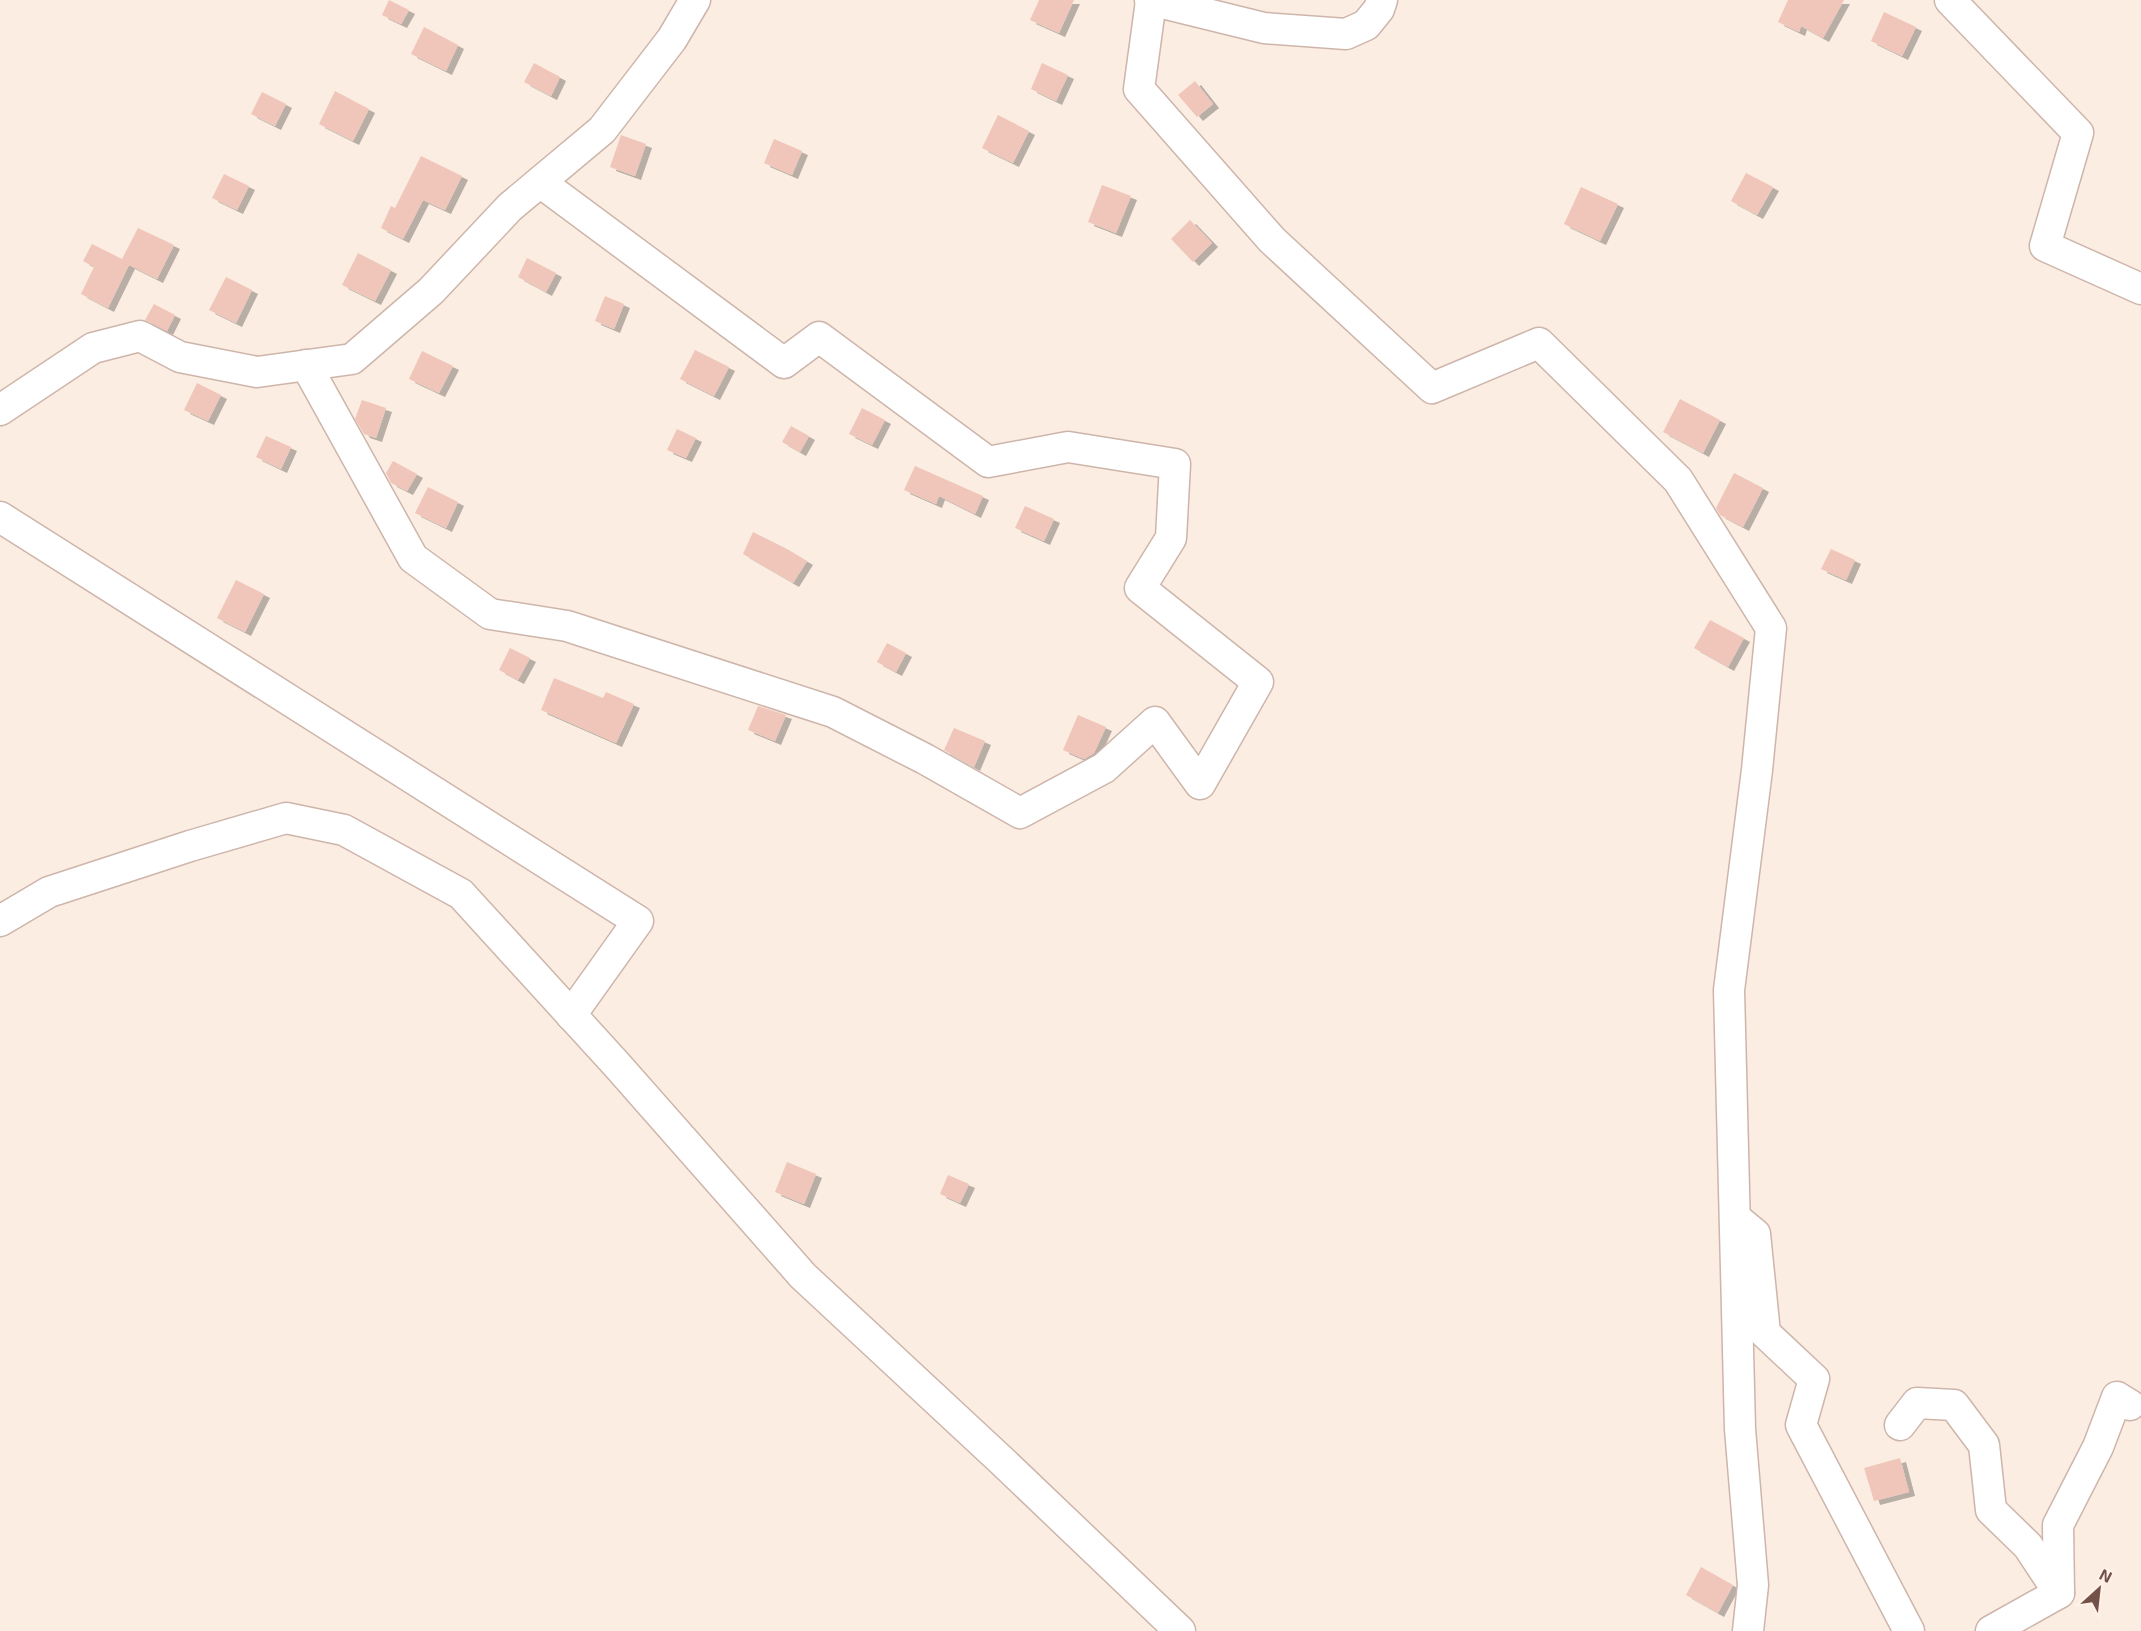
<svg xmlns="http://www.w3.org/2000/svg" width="2141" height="1631" font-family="'Exo 2',sans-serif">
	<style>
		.building { fill: #f0c6ba; filter: url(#shadow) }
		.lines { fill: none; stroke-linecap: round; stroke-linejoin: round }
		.minor-casing { stroke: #ceb5ab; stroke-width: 33 }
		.minor { stroke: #fff; stroke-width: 30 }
	</style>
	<defs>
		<filter id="shadow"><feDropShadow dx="6" dy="4" stdDeviation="0" flood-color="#0004"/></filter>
	</defs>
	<rect width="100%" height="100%" fill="#fbede1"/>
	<g class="building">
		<path d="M389 0 409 10 401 24 382 15Z"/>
		<path d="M1039 0H1074L1059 33 1030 20Z"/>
		<path d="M1788 0H1844L1823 38 1801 26 1799 32 1778 22Z"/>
		<path d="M1884 12 1916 27 1902 56 1871 41Z"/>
		<path d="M424 27 458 45 446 71 411 54Z"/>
		<path d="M534 63 560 77 551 96 524 82Z"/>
		<path d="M1042 63 1068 75 1056 101 1031 89Z"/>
		<path d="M1195 81 1213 104 1197 117 1178 95Z"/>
		<path d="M335 91 369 109 353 141 319 124Z"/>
		<path d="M262 92 286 104 275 126 251 114Z"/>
		<path d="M998 115 1029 131 1013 163 982 148Z"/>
		<path d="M621 135 646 144 635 176 610 167Z"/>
		<path d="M774 139 802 151 792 175 764 163Z"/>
		<path d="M421 156 462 176 445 210 423 200 403 239 381 228 391 206 395 208Z"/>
		<path d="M1746 173 1773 187 1757 215 1731 201Z"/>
		<path d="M224 174 249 186 237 210 212 198Z"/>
		<path d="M1102 185 1131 196 1116 233 1088 222Z"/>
		<path d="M1581 187 1618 204 1600 241 1564 224Z"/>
		<path d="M1190 220 1212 243 1193 262 1171 239Z"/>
		<path d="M138 228 174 245 157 279 129 265 108 308 81 294 94 267 83 261 92 244 122 259Z"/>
		<path d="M358 253 391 270 375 301 342 285Z"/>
		<path d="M527 258 556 273 546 292 518 277Z"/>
		<path d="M226 277 252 290 236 323 209 310Z"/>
		<path d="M605 296 624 304 614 329 595 321Z"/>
		<path d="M154 304 175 315 167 331 145 320Z"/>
		<path d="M695 350 729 367 714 396 680 379Z"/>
		<path d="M422 351 453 366 439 393 409 379Z"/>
		<path d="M197 383 221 395 208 421 184 410Z"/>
		<path d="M1680 399 1720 420 1703 453 1663 432Z"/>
		<path d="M362 400 386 408 376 438 364 434 355 419Z"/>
		<path d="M862 408 885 420 872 445 849 434Z"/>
		<path d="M791 426 809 436 800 452 782 442Z"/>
		<path d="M677 429 696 438 686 458 667 450Z"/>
		<path d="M266 436 291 447 281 469 256 457Z"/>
		<path d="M393 461 417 474 407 491 391 483 386 473Z"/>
		<path d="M915 466 983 496 975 514 939 496 936 504 904 490Z"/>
		<path d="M1734 473 1763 488 1743 527 1720 515 1716 508Z"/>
		<path d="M428 487 458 502 446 528 415 513Z"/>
		<path d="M1025 506 1054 519 1044 541 1015 528Z"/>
		<path d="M753 532 787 549 807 561 793 583 743 554Z"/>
		<path d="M1831 549 1855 560 1846 580 1821 569Z"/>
		<path d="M236 580 264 594 245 632 217 618Z"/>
		<path d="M1710 620 1744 638 1728 667 1694 648Z"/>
		<path d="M887 643 906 653 896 672 877 662Z"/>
		<path d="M510 648 530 658 518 680 499 670Z"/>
		<path d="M554 678 603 698 606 692 634 704 616 743 541 710Z"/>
		<path d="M758 706 786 715 775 741 748 730Z"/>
		<path d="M1078 715 1106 727 1094 753 1084 759 1063 750Z"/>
		<path d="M954 728 985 741 974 767 944 750Z"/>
		<path d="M787 1162 816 1174 804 1204 775 1192Z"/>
		<path d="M948 1175 969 1184 960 1203 940 1194Z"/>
		<path d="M1900 1458 1909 1492 1874 1501 1864 1468Z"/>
		<path d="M1701 1567 1733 1585 1718 1613 1686 1595Z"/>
	</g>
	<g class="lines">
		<defs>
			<g id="minor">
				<path d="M1150 0 1264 28 1346 34 1366 25 1379 9 1382 0"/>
				<path d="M1950 0 2078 133 2045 246 2141 289"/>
				<path d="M1151 1 1139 89 1272 240 1432 388 1539 343 1678 480 1771 628 1757 770 1729 990 1740 1429 1753 1585 1748 1631"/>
				<path d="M306 365 413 558 490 614 567 626 833 712 925 759 1020 813 1104 768 1155 722 1200 784 1258 682 1140 588 1171 538 1175 464 1068 447 988 462 819 337 784 363 540 182"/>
				<path d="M0 410 93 348 140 336 180 357 257 372 352 359 431 291 510 207 602 130 672 39 695 0"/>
				<path d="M0 517 638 921 571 1015"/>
				<path d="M0 921 49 892 190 846 286 818 344 830 461 894 617 1065 803 1276 1002 1461 1180 1631"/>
				<path d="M1738 1220 1755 1234 1765 1333 1814 1379 1801 1425 1909 1631"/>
				<path d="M1900 1425 1917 1403 1954 1405 1984 1445 1991 1510 2028 1546 2059 1593"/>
				<path d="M1991 1631 2059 1593 2058 1525 2098 1447 2117 1397 2130 1405"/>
			</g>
		</defs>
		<use href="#minor" class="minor-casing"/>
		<use href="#minor" class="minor"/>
	</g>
	<g transform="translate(2099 1589) rotate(27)" stroke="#fff1e7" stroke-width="4.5" paint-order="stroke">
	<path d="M0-4.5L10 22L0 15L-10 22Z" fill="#725149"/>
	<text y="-9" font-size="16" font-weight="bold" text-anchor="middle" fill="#725149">N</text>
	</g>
</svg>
